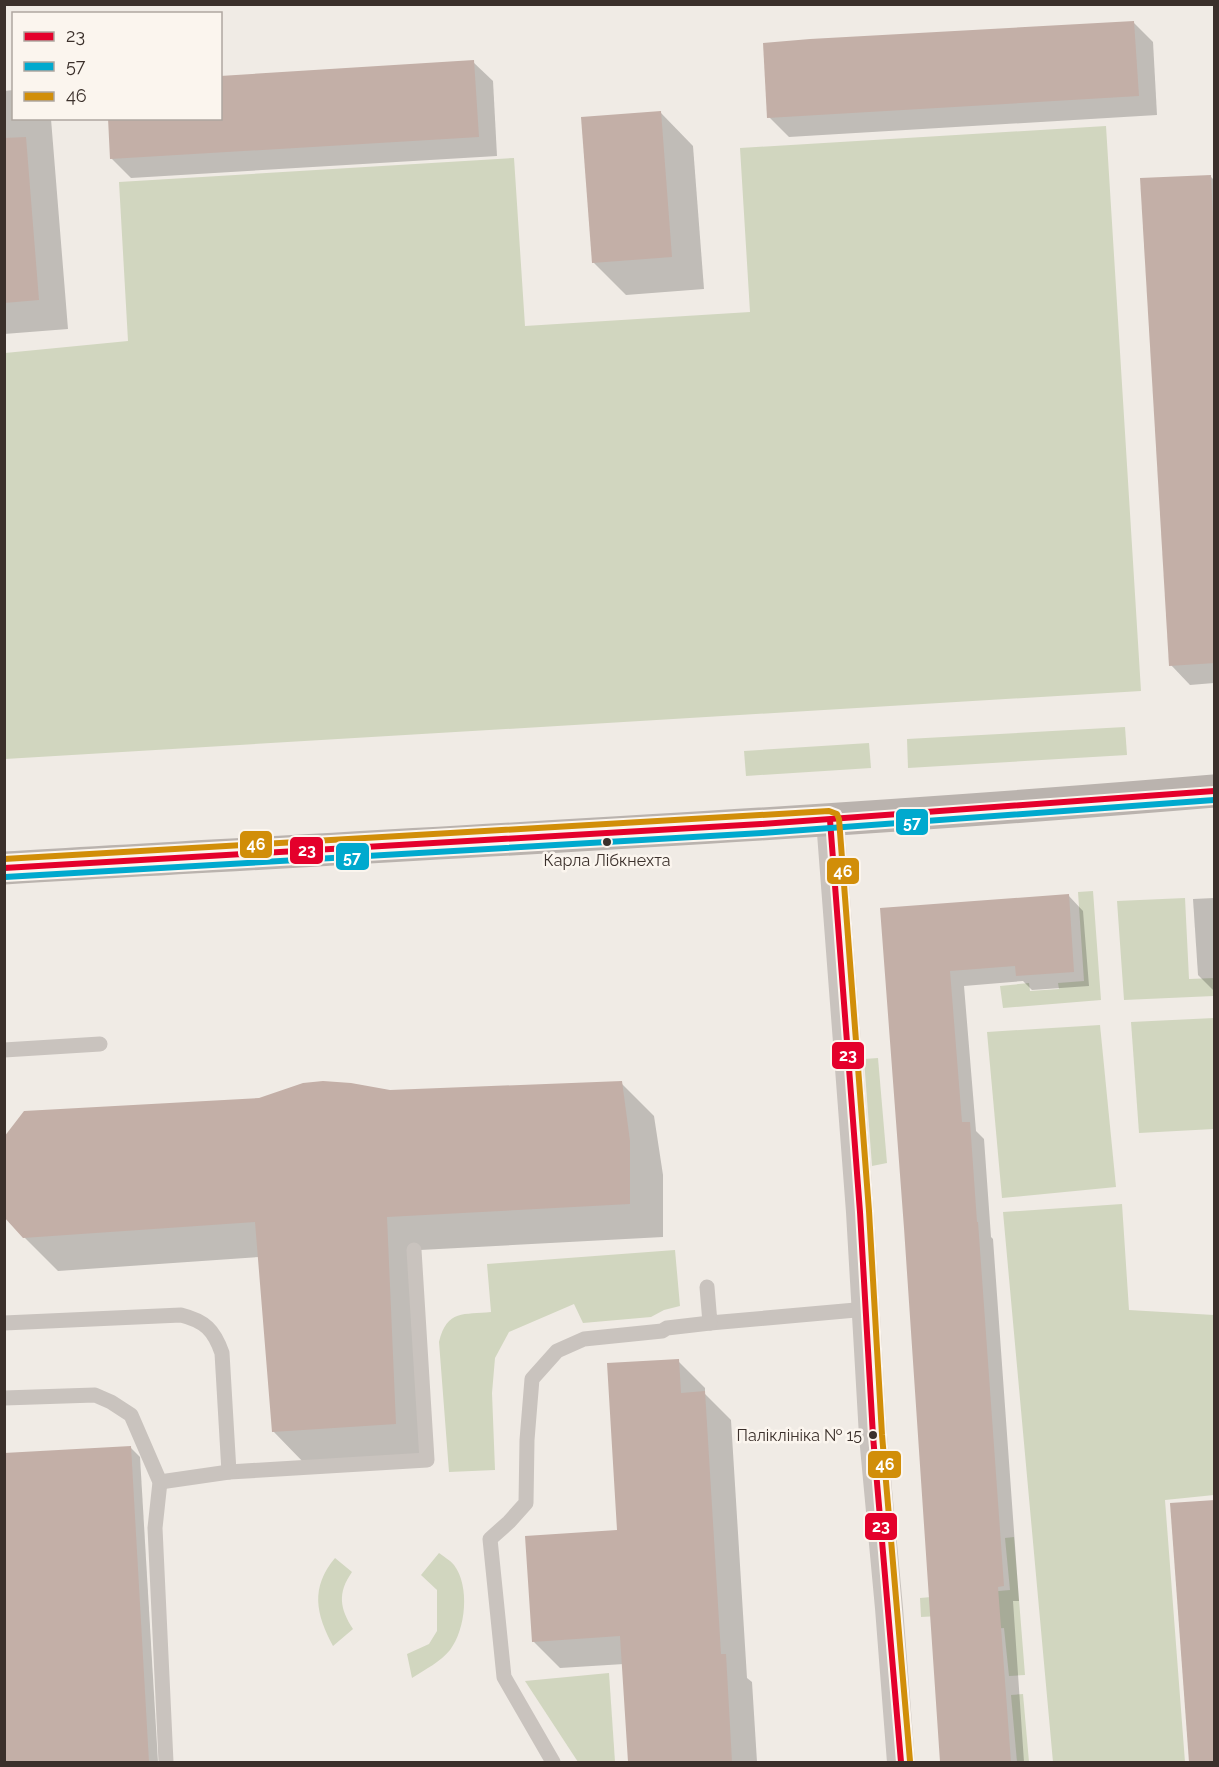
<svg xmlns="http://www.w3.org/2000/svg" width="1219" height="1767" font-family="Raleway,sans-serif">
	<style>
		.green { fill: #d1d6bf }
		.shadow { fill: #0003 }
		.building { fill: #c3afa7 }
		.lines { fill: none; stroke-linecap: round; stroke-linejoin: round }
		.service { stroke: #c9c3be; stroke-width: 15 }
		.minor { stroke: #c9c3be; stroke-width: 28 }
		.secondary { stroke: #bab3ae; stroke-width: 33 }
		.bus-1-casing { stroke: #fbf5ee; stroke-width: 10 }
		.bus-2-casing { stroke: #fbf5ee; stroke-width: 10 }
		.bus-3-casing { stroke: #fbf5ee; stroke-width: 10 }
		.bus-1 { stroke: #e4002b; stroke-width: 6 }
		.bus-2 { stroke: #00a9ce; stroke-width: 6 }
		.bus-3 { stroke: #d18e09; stroke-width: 6 }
		.bus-dot { fill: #3b302b; stroke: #fbf5ee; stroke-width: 2 }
		.labels { text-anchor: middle; stroke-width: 5; stroke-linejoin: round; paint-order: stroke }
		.bus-label { font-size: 16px; fill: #3b302b; stroke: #fbf5ee }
		.line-badge { stroke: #fbf5ee; stroke-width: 2 }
		.badge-label { font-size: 16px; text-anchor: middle; font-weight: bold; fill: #fff }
	</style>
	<rect width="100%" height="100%" fill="#f0ebe5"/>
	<g class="green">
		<path d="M1106 126 1141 691 5 759V353L128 341 119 182 514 158 525 326 750 312 740 148Z"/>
		<path d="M1125 727 1127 755 908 768 907 739Z"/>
		<path d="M869 743 871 768 746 776 744 751Z"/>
		<path d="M1093 891 1101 1000 1003 1008 1000 986 1029 983 1030 991 1059 989 1058 983 1084 981 1078 892Z"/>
		<path d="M1185 898 1189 979 1214 978V996L1124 1000 1117 901Z"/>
		<path d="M1214 1018V1129L1139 1133 1131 1022Z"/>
		<path d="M1100 1025 1116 1187 1002 1198 987 1032Z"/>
		<path d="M878 1058 887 1163 872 1166 864 1059Z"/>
		<path d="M1122 1204 1129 1310 1214 1315V1495L1165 1500 1185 1762H1053L1003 1212Z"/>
		<path d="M675 1250 680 1306 664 1310 651 1317 583 1323 574 1304 509 1332 495 1358 492 1393 495 1470 449 1472 439 1342C447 1309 464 1315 491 1312L487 1264Z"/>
		<path d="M1014 1537 1025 1675 1009 1676 1004 1628 941 1632 939 1616 921 1617 920 1598 1010 1590 1005 1538Z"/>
		<path d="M439 1553C444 1557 450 1560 454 1565 470 1586 466 1629 450 1650 440 1662 426 1669 412 1678L407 1654 429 1644 437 1631V1590L421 1575Z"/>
		<path d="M335 1558 352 1572C337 1593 340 1609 353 1629L333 1646C316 1614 310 1588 335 1558Z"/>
		<path d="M609 1673 615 1762H578L525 1681Z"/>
		<path d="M1023 1694 1029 1762H1017L1011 1695Z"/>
	</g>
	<g class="shadow">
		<path d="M1133 22 1153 42 1157 115 789 137 769 117Z"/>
		<path d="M473 62 493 81 497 156 131 178 111 158 220 118Z"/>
		<path d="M14 90V118L51 119 68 329 4 334V91Z"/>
		<path d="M660 112 693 146 704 289 626 295 593 262Z"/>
		<path d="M1211 177 1214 180V683L1190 685 1171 665Z"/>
		<path d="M1068 895 1083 911 1089 986 1032 990 1023 981 964 986 976 1131 984 1139 991 1237 993 1239 1019 1601H1013L1024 1762H942L906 1228 881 910Z"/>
		<path d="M1214 898V990H1213L1198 975 1193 899Z"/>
		<path d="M621 1083 654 1116 663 1175V1237L420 1250 429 1457 306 1465 273 1431 259 1257 58 1271 9 1222 390 1092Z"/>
		<path d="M678 1361 705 1388V1394L731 1420 747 1678 752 1682 757 1762H629L624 1664 560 1668 533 1641 619 1532Z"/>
		<path d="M130 1447 140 1457 158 1762H4V1455Z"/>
	</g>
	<g class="building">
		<path d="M1134 21 1139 96 767 118 763 43 810 39Z"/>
		<path d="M474 60 479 137 110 159 108 118H220V76Z"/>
		<path d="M661 111 672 257 592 263 581 117Z"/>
		<path d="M26 137 39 300 4 303V138Z"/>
		<path d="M1211 175 1215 263V663L1169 666 1140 178Z"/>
		<path d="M1069 894 1074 972 1016 976 1015 966 950 971 962 1122H970L977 1222H978L1004 1586 998 1587 1011 1762H940L904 1228 880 908Z"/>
		<path d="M323 1081 351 1083 390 1090 622 1081 630 1141V1204L387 1217 396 1424 272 1432 255 1222 23 1238 4 1217V1137L24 1111 259 1098 303 1083Z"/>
		<path d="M679 1359 681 1393 705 1391 721 1654H726L732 1762H628L620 1636 532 1642 525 1536 617 1530 607 1363Z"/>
		<path d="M131 1446 149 1762H4V1453Z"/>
		<path d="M1215 1500V1762H1189L1170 1503Z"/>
	</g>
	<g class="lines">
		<g class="service">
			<path d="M4 1050 100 1044"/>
			<path d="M707 1287 710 1323 867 1309"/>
			<path d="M4 1323 181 1315C205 1321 214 1330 222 1353L229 1472 427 1460 414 1250"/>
			<path d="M4 1398 95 1395 111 1402 131 1415 160 1482 155 1528 166 1762"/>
			<path d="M160 1482 229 1472"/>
			<path d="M553 1762 504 1677 490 1539 509 1522 526 1503 527 1440 532 1379 557 1351 584 1339 662 1331 667 1328 710 1323"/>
		</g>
		<path class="minor" d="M830 820 860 1212 873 1436 889 1608 901 1762"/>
		<path class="secondary" d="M4 868C408 844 812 825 1214 791"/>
		<defs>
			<g id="bus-1">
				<path d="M830 820 860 1212 873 1436 901 1762"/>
				<path d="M4 868 761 824 1214 791"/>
			</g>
			<path id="bus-2" d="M5 877 762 833 1214 800"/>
			<path id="bus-3" d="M4 859 829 811 837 814 839 819 869 1211 882 1435 910 1761"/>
		</defs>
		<use href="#bus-1" class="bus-1-casing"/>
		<use href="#bus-2" class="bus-2-casing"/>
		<use href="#bus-3" class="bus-3-casing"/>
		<use href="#bus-1" class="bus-1"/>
		<use href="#bus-2" class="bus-2"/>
		<use href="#bus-3" class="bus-3"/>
	</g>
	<g class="bus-dot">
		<circle cx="607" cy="842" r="5"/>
		<circle cx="873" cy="1435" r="5"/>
	</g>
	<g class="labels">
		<g class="bus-label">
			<text x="607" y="866">Карла Лібкнехта</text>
			<text x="862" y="1441" text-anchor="end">Паліклініка № 15</text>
		</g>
	</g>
	<g class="line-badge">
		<rect x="895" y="808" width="34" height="28" rx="6" fill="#00a9ce"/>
		<rect x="239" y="830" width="34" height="29" rx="6" fill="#d18e09"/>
		<rect x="289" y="836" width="35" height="29" rx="6" fill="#e4002b"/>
		<rect x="335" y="842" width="35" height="29" rx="6" fill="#00a9ce"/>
		<rect x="826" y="857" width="34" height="28" rx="6" fill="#d18e09"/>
		<rect x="831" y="1041" width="34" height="29" rx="6" fill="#e4002b"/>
		<rect x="867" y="1450" width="35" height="29" rx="6" fill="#d18e09"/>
		<rect x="864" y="1512" width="34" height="29" rx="6" fill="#e4002b"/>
	</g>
	<g class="badge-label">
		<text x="912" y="828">57</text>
		<text x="256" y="850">46</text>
		<text x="307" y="856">23</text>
		<text x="352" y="863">57</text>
		<text x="843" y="877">46</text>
		<text x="848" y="1061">23</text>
		<text x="885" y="1470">46</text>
		<text x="881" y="1532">23</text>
	</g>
	<rect width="1219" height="1767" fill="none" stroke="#3b302b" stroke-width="12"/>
	<rect x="12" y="12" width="210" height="108" fill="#fbf5ee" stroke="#aea6a0" stroke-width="1.5"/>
	<rect x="24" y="32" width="30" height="9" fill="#e4002b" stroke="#aea6a0" stroke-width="1.5"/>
	<text x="66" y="42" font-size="18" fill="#3b302b">23</text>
	<rect x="24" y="62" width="30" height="9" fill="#00a9ce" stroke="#aea6a0" stroke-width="1.5"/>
	<text x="66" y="72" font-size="18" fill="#3b302b">57</text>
	<rect x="24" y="92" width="30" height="9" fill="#d18e09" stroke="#aea6a0" stroke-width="1.5"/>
	<text x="66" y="102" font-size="18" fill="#3b302b">46</text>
</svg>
